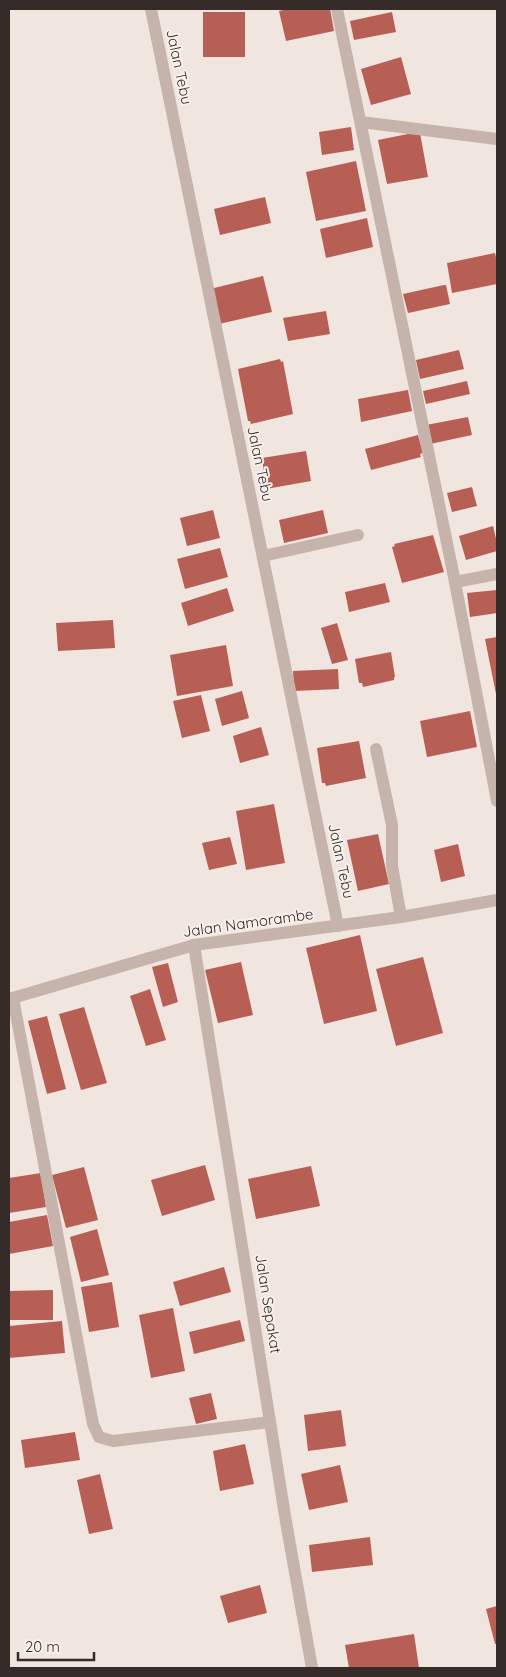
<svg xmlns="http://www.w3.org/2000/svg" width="506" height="1677" font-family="Quicksand,sans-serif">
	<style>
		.building { fill: #b75e55 }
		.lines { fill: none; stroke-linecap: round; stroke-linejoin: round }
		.minor { stroke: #c6b4ac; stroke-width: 12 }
		.tertiary { stroke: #c6b4ac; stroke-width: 12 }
		.labels { text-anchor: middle; stroke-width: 4; stroke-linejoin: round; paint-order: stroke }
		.street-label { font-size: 15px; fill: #352c2a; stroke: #f8f0eb }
	</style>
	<rect width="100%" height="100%" fill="#f0e5df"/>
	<g class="building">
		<path d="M288 9H330L334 31 286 41 279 11Z"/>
		<rect x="203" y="12" width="42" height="45"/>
		<path d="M392 12 396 32 354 40 350 21Z"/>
		<path d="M401 57 411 94 371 105 361 69Z"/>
		<path d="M351 127 354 150 322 155 319 132Z"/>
		<path d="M418 132 420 133 428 177 387 184 378 140Z"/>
		<path d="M356 161 366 211 316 221 306 172Z"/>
		<path d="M265 197 271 223 220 235 214 209Z"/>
		<path d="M367 218 373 247 326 258 320 229Z"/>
		<path d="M495 253 497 262V284L452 293 447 263Z"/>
		<path d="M263 276 272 312 219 324 210 289Z"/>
		<path d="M444 285H446L450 304 408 313 403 294Z"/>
		<path d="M326 311 330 334 288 341 283 318Z"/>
		<path d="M459 350 464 369 420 379 416 360Z"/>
		<path d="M280 359 281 362 283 361 293 414 251 424 250 421H248L238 369Z"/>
		<path d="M467 381 470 394 426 404 423 391Z"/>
		<path d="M408 390 412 411 361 422 358 399Z"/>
		<path d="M468 417 472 435 430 444 426 425Z"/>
		<path d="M418 435 423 453 420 454 421 457 371 470 365 449Z"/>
		<path d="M306 451 311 481 266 489 262 458Z"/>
		<path d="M472 487 477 506 452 512 447 493Z"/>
		<path d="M213 510 220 538 187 546 180 518Z"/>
		<path d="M323 510 328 533 284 543 279 520Z"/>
		<path d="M493 526 497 543V551L466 560 459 536Z"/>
		<path d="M433 535 444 572 402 583 392 547 395 546 394 544Z"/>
		<path d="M220 548 228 577 185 589 177 559Z"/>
		<path d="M385 583 390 602 349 612 345 592Z"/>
		<path d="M227 588 234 611 188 626 181 603Z"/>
		<path d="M497 590V613L470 617 467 593Z"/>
		<path d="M113 620 115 648 58 651 56 623Z"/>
		<path d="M337 623 348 660 332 664 321 628Z"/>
		<path d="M497 637V694H496L485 639Z"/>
		<path d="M226 645 233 686 177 696 170 655Z"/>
		<path d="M391 652 395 677H394V680L363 687 362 683H359L355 659Z"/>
		<path d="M338 669 339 689 294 691 293 671Z"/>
		<path d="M242 691 249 718 222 726 215 699Z"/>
		<path d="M201 695 210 731 182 738 173 701Z"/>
		<path d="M470 711 477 747 427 757 420 721Z"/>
		<path d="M261 727 269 755 240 763 233 736Z"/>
		<path d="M359 741 366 778 326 786 325 783H322L317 748Z"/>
		<path d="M274 804 285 863 246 870 236 811Z"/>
		<path d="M378 834 389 884 358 891 347 840Z"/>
		<path d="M230 837 237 864 209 870 202 843Z"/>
		<path d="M458 844 465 876 441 882 434 850Z"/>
		<path d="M360 935 377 1011 324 1024 306 948Z"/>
		<path d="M423 957 443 1033 396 1046 376 969Z"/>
		<path d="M241 962 253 1015 218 1023 205 970Z"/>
		<path d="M168 963 178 1002 163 1007 152 967Z"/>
		<path d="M150 989 166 1040 146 1046 130 996Z"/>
		<path d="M84 1007 107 1083 81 1090 59 1014Z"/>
		<path d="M47 1016 66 1089 47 1094 28 1021Z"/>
		<path d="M205 1165 215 1200 162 1216 151 1180Z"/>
		<path d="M311 1166 320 1206 256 1219 248 1179Z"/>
		<path d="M84 1167 98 1220 66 1228 52 1175Z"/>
		<path d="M41 1173 46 1207 9 1213V1178Z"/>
		<path d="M47 1215 53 1246 9 1254V1222Z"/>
		<path d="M97 1229 109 1275 81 1282 70 1237Z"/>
		<path d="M224 1267 231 1292 180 1306 173 1282Z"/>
		<path d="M112 1282 119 1327 89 1332 81 1287Z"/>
		<path d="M53 1290V1320H9V1291Z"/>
		<path d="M173 1308 185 1371 151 1378 139 1315Z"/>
		<path d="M240 1320 245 1341 194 1354 189 1332Z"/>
		<path d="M62 1321 65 1353 9 1358V1326Z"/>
		<path d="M211 1393 217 1419 196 1424 189 1398Z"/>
		<path d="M341 1410 346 1446 308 1451 304 1415Z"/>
		<path d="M75 1432 80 1460 25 1468 21 1440Z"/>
		<path d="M245 1444 254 1484 220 1491 213 1451Z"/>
		<path d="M340 1465 348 1502 309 1510 301 1474Z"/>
		<path d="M100 1474 113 1529 89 1534 77 1480Z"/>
		<path d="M370 1537 373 1565 312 1572 309 1545Z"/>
		<path d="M260 1585 267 1613 228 1623 220 1596Z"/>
		<path d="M497 1606V1644H495L486 1609Z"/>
		<path d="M414 1634 419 1668H349L345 1645Z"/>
	</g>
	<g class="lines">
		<g class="minor">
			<path d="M151 9 338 926"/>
			<path d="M337 9 455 582 497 801"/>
			<path d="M361 122 497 139"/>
			<path d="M263 556 358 535"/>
			<path d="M455 582 497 574"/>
			<path d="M376 749 392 825V866L401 917"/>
			<path d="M194 945 286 1522 312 1668"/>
			<path d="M13 998 93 1424 99 1437 113 1441 270 1422"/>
		</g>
		<path class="tertiary" d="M9 999 194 945 401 917 497 900"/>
	</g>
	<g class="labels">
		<g class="street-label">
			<text transform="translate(179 67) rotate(78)" y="5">Jalan Tebu</text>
			<text transform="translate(260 464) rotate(78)" y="5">Jalan Tebu</text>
			<text transform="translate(341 861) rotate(78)" y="5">Jalan Tebu</text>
			<text transform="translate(248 923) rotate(-8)" y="5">Jalan Namorambe</text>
			<text transform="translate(268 1304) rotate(81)" y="5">Jalan Sepakat</text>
		</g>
	</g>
	<rect width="506" height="1677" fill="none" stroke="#352c2a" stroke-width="20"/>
	<path d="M18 1652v8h76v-8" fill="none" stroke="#352c2a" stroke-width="2.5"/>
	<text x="25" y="1652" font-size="15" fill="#352c2a" stroke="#f8f0eb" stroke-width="4" paint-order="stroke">20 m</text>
</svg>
